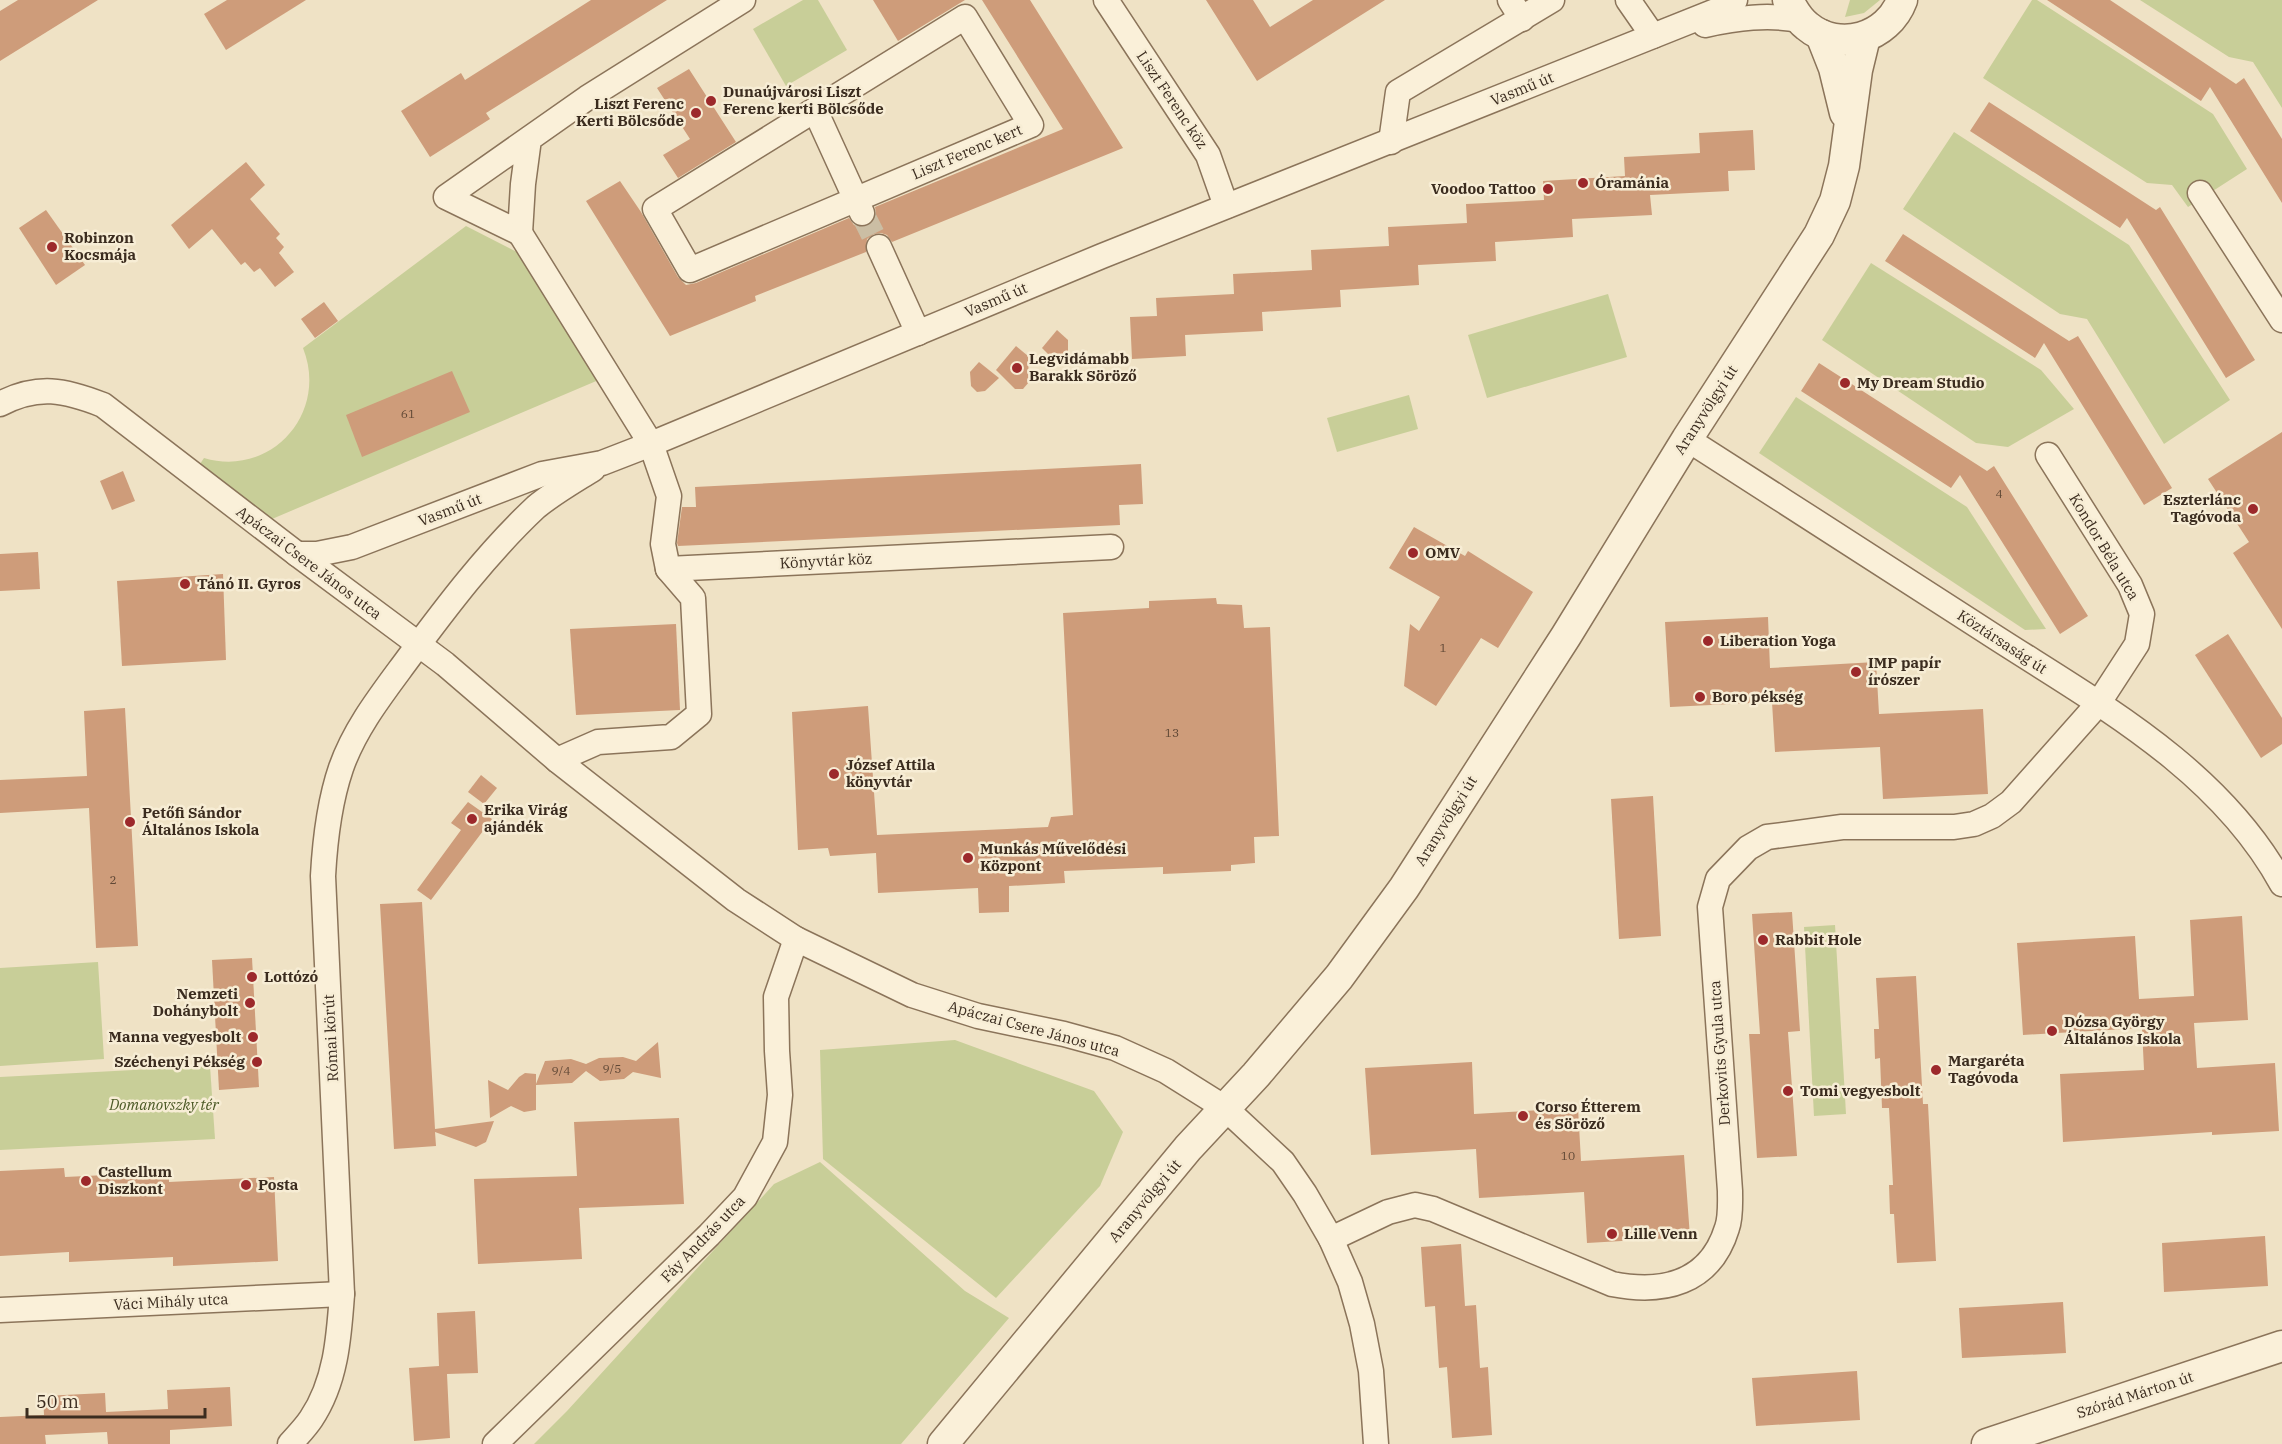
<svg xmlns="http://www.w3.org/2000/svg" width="2282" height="1444" font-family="'IBM Plex Serif',serif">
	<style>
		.green { fill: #c8ce98 }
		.building { fill: #ce9c7a }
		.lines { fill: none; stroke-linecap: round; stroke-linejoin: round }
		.minor-tunnel { stroke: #cbbea4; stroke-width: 24; stroke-dasharray: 24 12; stroke-linecap: butt }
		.minor-casing { stroke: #8b745a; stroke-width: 27 }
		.tertiary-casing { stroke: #8b745a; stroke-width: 33 }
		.minor { stroke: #faf0d9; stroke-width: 24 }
		.tertiary { stroke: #faf0d9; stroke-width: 30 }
		.poi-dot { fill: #9c292b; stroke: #f7edd5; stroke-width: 2 }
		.labels { text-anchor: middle; stroke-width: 5; stroke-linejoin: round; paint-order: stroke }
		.number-label { font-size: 12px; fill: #604836 }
		.street-label { font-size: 15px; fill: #3b2c1f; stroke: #f7edd5 }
		.poi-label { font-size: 15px; font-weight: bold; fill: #3b2c1f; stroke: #f7edd5; text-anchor: start }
		.park-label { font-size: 15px; font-style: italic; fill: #4b5825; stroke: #f7edd5 }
	</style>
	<rect width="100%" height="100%" fill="#efe2c5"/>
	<g class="green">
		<path d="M803 0H818L847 50 786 86 753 29Z"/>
		<path d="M1850 0H1880L1864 13 1845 17Z"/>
		<path d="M2032 0H2037L2213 114 2247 169 2188 207 2172 185 2147 183 1983 78Z"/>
		<path d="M2140 0H2282V108L2253 62 2229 57Z"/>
		<path d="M1954 132 2129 245 2230 400 2164 444 2087 319 2060 314 1903 209Z"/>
		<path d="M466 226 519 253 601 379 272 519 200 464 204 458C271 478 329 413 303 348Z"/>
		<path d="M1871 263 2041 370 2074 409 2008 447 1976 443 1822 340Z"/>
		<path d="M1608 294 1627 357 1487 398 1468 335Z"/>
		<path d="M1409 395 1418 429 1337 452 1327 418Z"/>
		<path d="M1796 397 1967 507 2046 629 2025 630 1759 453Z"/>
		<path d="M1835 925 1846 1114 1814 1116 1804 927Z"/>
		<path d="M98 962 104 1059 0 1066V968Z"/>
		<path d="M955 1040 1094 1091 1123 1132 1100 1186 996 1298 823 1159 820 1050Z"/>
		<path d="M210 1066 215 1139 0 1150V1077Z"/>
		<path d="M820 1162 965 1291 1009 1318 901 1444H534L567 1411 774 1184Z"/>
	</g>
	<g class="building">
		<path d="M18 0H98L0 61V11Z"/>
		<path d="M227 0H306L226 50 204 14Z"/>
		<path d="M591 0H667L486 113 490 119 430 157 401 111 461 73 465 80Z"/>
		<path d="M873 0H965L898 41Z"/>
		<path d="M982 0H1030L1123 148 892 242 887 235 881 233 874 234 867 239 866 252 755 296 756 301 670 336 586 201 620 181 641 212 678 277 686 285 696 283 849 218 854 225 860 227 867 226 874 221 876 214 875 207 1063 129Z"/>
		<path d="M1206 0H1253L1270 27 1313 0H1385L1257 81Z"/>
		<path d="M2047 0H2110L2236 84 2244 78 2282 139V203L2210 87 2201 101Z"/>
		<path d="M689 69 736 142 678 178 663 155 690 139 657 88Z"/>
		<path d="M1989 102 2156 210 2160 207 2255 360 2226 378 2127 218 2120 228 1970 131Z"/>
		<path d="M1753 130 1755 170 1728 171 1729 191 1650 195 1652 215 1572 219 1573 237 1495 242 1496 261 1418 265 1419 285 1340 290 1341 307 1262 312 1263 331 1185 335 1186 356 1132 359 1130 317 1157 316 1156 298 1234 294 1233 274 1312 270 1311 250 1389 246 1388 227 1467 223 1466 204 1544 200 1543 181 1625 176 1624 157 1700 153 1699 133Z"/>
		<path d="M246 162 265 185 250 199 280 234 276 238 284 247 279 253 294 272 275 287 260 268 254 272 245 262 241 265 212 229 189 249 171 225Z"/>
		<path d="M46 210 85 265 56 285 19 228Z"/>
		<path d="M1903 234 2069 341 2078 336 2172 488 2144 505 2044 343 2035 358 1885 261Z"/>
		<path d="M324 302 338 321 315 338 301 319Z"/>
		<path d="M1057 330 1068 340V353L1058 364 1042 348Z"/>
		<path d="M1016 346 1028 356 1029 382 1023 389H1015L996 370Z"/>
		<path d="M979 362 999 378 985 391 977 392 971 386 970 372Z"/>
		<path d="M1819 363 1987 471 1994 466 2088 616 2060 634 1960 475 1951 488 1801 391Z"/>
		<path d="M452 371 470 412 362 457 346 415Z"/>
		<path d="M2282 432V629L2233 553 2249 542 2208 479Z"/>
		<path d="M1141 464 1143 504 1119 505 1120 525 678 546 677 543 682 507H696L695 487Z"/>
		<path d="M123 471 135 501 112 510 100 481Z"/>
		<path d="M1414 527 1465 556 1468 551 1533 592 1498 648 1481 638 1436 706 1404 686 1410 624 1419 631 1440 597 1389 568Z"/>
		<path d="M38 552 40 589 0 591V554Z"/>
		<path d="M223 574 226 660 122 666 117 581Z"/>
		<path d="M1216 598 1217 604 1242 605 1244 628 1270 627 1279 836 1254 837 1255 863 1231 865V871L1163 874V867L1064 871 1065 883 1009 886V912L979 913 978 888 878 893 876 853 830 856 828 848 798 850 792 712 868 706 877 835 1048 827 1051 817 1073 815 1063 613 1149 608V601Z"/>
		<path d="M1768 617 1770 668 1876 662 1879 714 1983 709 1988 794 1883 799 1880 747 1775 752 1772 702 1670 707 1665 622Z"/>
		<path d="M676 624 680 710 576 715 570 629Z"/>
		<path d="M2228 634 2282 718V744L2261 758 2195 655Z"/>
		<path d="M125 708 138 946 96 948 89 808 0 813V780L87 776 84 711Z"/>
		<path d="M481 775 497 788 484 804 468 792Z"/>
		<path d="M1653 796 1661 936 1619 939 1611 799Z"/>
		<path d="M468 802 492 819 431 900 417 890 461 830 451 823Z"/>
		<path d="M422 902 435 1129 494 1121 486 1142 476 1147 435 1132 436 1146 394 1149 380 904Z"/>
		<path d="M1792 912 1800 1031 1788 1032 1797 1156 1757 1158 1749 1034H1760L1752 914Z"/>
		<path d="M2242 916 2248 1020 2194 1023 2197 1068 2275 1063 2279 1131 2212 1135V1132L2063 1142 2060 1074 2144 1070 2142 1028 2023 1035 2017 943 2135 936 2139 999 2194 996 2190 920Z"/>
		<path d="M252 958 259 1087 219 1090 212 960Z"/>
		<path d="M1916 976 1923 1104H1928L1936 1261 1897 1263 1894 1214H1890L1889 1185H1893L1889 1108H1882L1880 1058 1875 1059 1874 1029H1879L1876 978Z"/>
		<path d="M658 1042 661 1078 633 1072 624 1079 600 1081 586 1071 572 1083 536 1085V1110L524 1112 511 1106 490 1118 488 1080 508 1090 519 1077 525 1073 536 1074V1084L545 1061 571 1059 586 1064 599 1058 623 1057 636 1061Z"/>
		<path d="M1472 1062 1474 1114 1578 1108 1581 1161 1684 1155 1690 1237 1587 1243 1584 1192 1479 1198 1476 1149 1371 1155 1365 1068Z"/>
		<path d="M679 1118 684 1204 579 1208 582 1259 478 1264 474 1179 577 1176 574 1122Z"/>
		<path d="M64 1168 65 1177 169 1172V1182L274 1177 278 1261 173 1266V1257L69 1262V1252L0 1256V1171Z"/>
		<path d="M2265 1236 2268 1286 2164 1292 2162 1243Z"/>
		<path d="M1461 1244 1465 1306 1476 1305 1480 1368 1488 1367 1492 1435 1452 1438 1447 1367 1439 1368 1435 1306 1425 1307 1421 1247Z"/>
		<path d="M2063 1302 2066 1353 1962 1358 1959 1308Z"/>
		<path d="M475 1311 478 1373 447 1374 450 1438 414 1441 409 1368 439 1366 437 1313Z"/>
		<path d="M1857 1371 1860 1420 1756 1426 1752 1378Z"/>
		<path d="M230 1387 232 1426 170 1430V1444H108L107 1432 45 1435 46 1444H0V1417L44 1415 43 1396 105 1393 106 1412 168 1409 167 1390Z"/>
	</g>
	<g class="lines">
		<path class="minor-tunnel" d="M862 213 879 247"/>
		<defs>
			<g id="minor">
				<path d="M1106 0 1208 155 1226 206"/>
				<path d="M1510 0 1522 19"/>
				<path d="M1628 0 1653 36"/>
				<path d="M965 17 1031 125 690 270 655 209Z"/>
				<path d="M1705 25C1737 18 1768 14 1800 20"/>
				<path d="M815 110 862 213"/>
				<path d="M529 139 523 184 520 233 446 197 587 98 743 0"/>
				<path d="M1391 142 1398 92 1552 0"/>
				<path d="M2200 193 2282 320"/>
				<path d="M520 233 651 444 669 496 663 544 668 569 1111 547"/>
				<path d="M879 247 918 333"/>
				<path d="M0 404C38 384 65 390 103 405L297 554 445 664 557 760 736 900 796 939 912 995 978 1016 1064 1034 1115 1048 1166 1071 1225 1108 1283 1162 1305 1194 1331 1239 1350 1282 1362 1324 1371 1371 1376 1444"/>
				<path d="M1687 439C1785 502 1884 565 1981 628 2091 700 2217 765 2282 884"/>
				<path d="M297 554H317L352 547 542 474 602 463 651 444 1102 256 1723 8 1735 0"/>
				<path d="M557 760 598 742 671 737 699 714 693 598 668 569"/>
				<path d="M1331 1239 1388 1212 1415 1205 1433 1209 1612 1284C1663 1294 1710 1284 1727 1228 1731 1217 1730 1203 1730 1191L1710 907 1718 879 1748 848 1767 837 1842 827H1954L1974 824 1992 816 2011 802 2098 704 2137 644 2142 614 2130 585 2048 455"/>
				<path d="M0 1310 342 1294"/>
				<path d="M290 1444C297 1436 305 1428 311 1419 336 1382 339 1337 342 1294L323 876C325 839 329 803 341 768 355 728 382 694 407 660 447 606 487 553 536 507 553 493 574 481 593 469"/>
				<path d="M495 1444 709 1235 745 1197 775 1142 780 1095 777 1051 776 997 796 939"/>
			</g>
			<g id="tertiary">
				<path d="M1788 0C1793 10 1798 19 1807 26 1839 53 1888 38 1902 0"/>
				<path d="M1821 35 1834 68 1845 113"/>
				<path d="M943 1444 1188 1148 1256 1075 1339 977 1404 888 1566 636 1687 439 1819 235 1835 201 1844 166 1857 70 1865 37"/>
				<path d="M1987 1444 2282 1346"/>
			</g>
		</defs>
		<use href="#minor" class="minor-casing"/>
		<use href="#tertiary" class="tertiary-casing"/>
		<use href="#minor" class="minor"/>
		<use href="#tertiary" class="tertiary"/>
	</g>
	<g class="poi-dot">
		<circle cx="711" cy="101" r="6"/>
		<circle cx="696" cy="113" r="6"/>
		<circle cx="1583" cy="183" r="6"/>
		<circle cx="1548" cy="189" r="6"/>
		<circle cx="52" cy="247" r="6"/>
		<circle cx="1017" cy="368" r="6"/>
		<circle cx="1845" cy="383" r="6"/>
		<circle cx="2253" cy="509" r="6"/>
		<circle cx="1413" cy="553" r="6"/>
		<circle cx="185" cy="584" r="6"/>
		<circle cx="1708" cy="641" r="6"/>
		<circle cx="1856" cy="672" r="6"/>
		<circle cx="1700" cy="697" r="6"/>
		<circle cx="834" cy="774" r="6"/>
		<circle cx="472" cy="819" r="6"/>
		<circle cx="130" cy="822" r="6"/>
		<circle cx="968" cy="858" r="6"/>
		<circle cx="1763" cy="940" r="6"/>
		<circle cx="252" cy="977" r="6"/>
		<circle cx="250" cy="1003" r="6"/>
		<circle cx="2052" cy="1031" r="6"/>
		<circle cx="253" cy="1037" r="6"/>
		<circle cx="257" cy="1062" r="6"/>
		<circle cx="1936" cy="1070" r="6"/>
		<circle cx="1788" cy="1091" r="6"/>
		<circle cx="1523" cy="1116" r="6"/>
		<circle cx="86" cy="1181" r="6"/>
		<circle cx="246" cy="1185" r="6"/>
		<circle cx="1612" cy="1234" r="6"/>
	</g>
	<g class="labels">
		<g class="number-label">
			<text x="408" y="418">61</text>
			<text x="1999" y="498">4</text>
			<text x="1443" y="652">1</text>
			<text x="1172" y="737">13</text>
			<text x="113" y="884">2</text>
			<text x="612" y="1073">9/5</text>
			<text x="561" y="1075">9/4</text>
			<text x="1568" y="1160">10</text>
		</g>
		<g class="street-label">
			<text transform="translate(1522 89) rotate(-22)" y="5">Vasmű út</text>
			<text transform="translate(1172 100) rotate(56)" y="5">Liszt Ferenc köz</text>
			<text transform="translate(967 152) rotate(-23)" y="5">Liszt Ferenc kert</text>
			<text transform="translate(996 300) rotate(-23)" y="5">Vasmű út</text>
			<text transform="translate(1706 410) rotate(-57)" y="5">Aranyvölgyi út</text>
			<text transform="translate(450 510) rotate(-21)" y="5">Vasmű út</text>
			<text transform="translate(2104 547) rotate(59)" y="5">Kondor Béla utca</text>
			<text transform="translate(826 561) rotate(-3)" y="5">Könyvtár köz</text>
			<text transform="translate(309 563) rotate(37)" y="5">Apáczai Csere János utca</text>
			<text transform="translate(2002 642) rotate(33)" y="5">Köztársaság út</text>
			<text transform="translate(1446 821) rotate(-58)" y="5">Aranyvölgyi út</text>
			<text transform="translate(1034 1029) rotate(15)" y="5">Apáczai Csere János utca</text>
			<text transform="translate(331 1038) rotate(-93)" y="5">Római körút</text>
			<text transform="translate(1720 1053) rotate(-94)" y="5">Derkovits Gyula utca</text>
			<text transform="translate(1145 1201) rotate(-50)" y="5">Aranyvölgyi út</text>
			<text transform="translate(703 1239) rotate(-46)" y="5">Fáy András utca</text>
			<text transform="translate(171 1302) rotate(-3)" y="5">Váci Mihály utca</text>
			<text transform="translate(2135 1395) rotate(-18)" y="5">Szórád Márton út</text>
		</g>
		<g class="poi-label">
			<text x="723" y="97">Dunaújvárosi Liszt<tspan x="723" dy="17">Ferenc kerti Bölcsőde</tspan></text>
			<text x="684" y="109" text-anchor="end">Liszt Ferenc<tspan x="684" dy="17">Kerti Bölcsőde</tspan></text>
			<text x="1595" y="188">Óramánia</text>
			<text x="1536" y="194" text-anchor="end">Voodoo Tattoo</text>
			<text x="64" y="243">Robinzon<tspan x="64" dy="17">Kocsmája</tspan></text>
			<text x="1029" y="364">Legvidámabb<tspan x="1029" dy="17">Barakk Söröző</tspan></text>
			<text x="1857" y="388">My Dream Studio</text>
			<text x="2241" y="505" text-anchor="end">Eszterlánc<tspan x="2241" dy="17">Tagóvoda</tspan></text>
			<text x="1425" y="558">OMV</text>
			<text x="197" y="589">Tánó II. Gyros</text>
			<text x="1720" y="646">Liberation Yoga</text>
			<text x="1868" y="668">IMP papír<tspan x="1868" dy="17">írószer</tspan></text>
			<text x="1712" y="702">Boro pékség</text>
			<text x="846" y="770">József Attila<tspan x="846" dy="17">könyvtár</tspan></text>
			<text x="484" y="815">Erika Virág<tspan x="484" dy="17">ajándék</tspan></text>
			<text x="142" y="818">Petőfi Sándor<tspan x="142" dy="17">Általános Iskola</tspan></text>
			<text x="980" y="854">Munkás Művelődési<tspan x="980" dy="17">Központ</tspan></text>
			<text x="1775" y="945">Rabbit Hole</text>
			<text x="264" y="982">Lottózó</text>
			<text x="238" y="999" text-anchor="end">Nemzeti<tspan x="238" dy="17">Dohánybolt</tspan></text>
			<text x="2064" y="1027">Dózsa György<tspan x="2064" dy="17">Általános Iskola</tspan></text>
			<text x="241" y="1042" text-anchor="end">Manna vegyesbolt</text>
			<text x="1948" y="1066">Margaréta<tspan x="1948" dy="17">Tagóvoda</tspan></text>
			<text x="245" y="1067" text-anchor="end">Széchenyi Pékség</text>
			<text x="1800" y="1096">Tomi vegyesbolt</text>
			<text x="1535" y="1112">Corso Étterem<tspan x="1535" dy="17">és Söröző</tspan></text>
			<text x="98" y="1177">Castellum<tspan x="98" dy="17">Diszkont</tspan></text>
			<text x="258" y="1190">Posta</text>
			<text x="1624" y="1239">Lille Venn</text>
		</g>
		<g class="park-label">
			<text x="164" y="1110">Domanovszky tér</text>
		</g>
	</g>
	<path d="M27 1408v9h178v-9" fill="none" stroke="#3b2c1f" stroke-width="3"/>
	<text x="36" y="1408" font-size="18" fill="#3b2c1f" stroke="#f7edd5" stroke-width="4.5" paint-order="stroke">50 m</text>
</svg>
